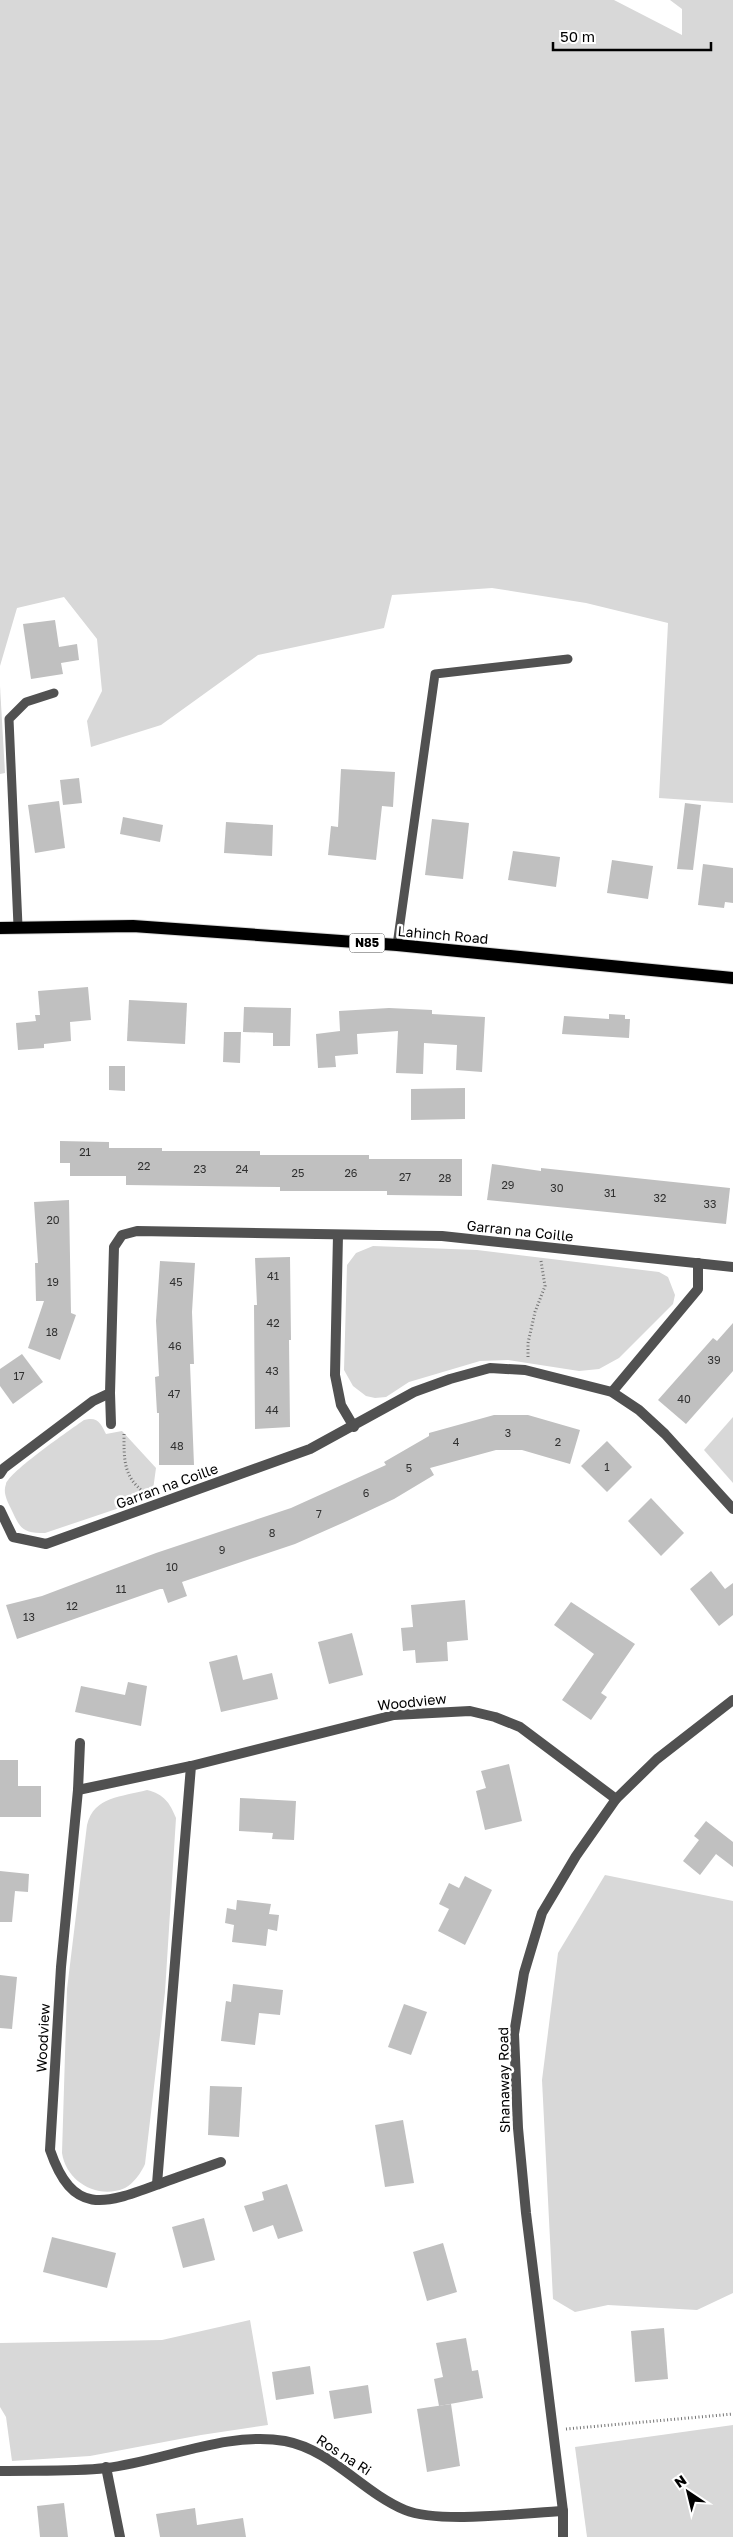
<svg xmlns="http://www.w3.org/2000/svg" width="733" height="2537" font-family="'Golos Text',sans-serif">
	<style>
		.green { fill: #d8d8d8 }
		.building { fill: #c0c0c0 }
		.lines { fill: none; stroke-linecap: round; stroke-linejoin: round }
		.primary-casing { stroke: #dbdbdb; stroke-width: 14 }
		.path { stroke: #737373; stroke-width: 3; stroke-dasharray: 1 2.5; stroke-linecap: butt }
		.service { stroke: #515151; stroke-width: 9 }
		.minor { stroke: #515151; stroke-width: 10 }
		.primary { stroke: #000; stroke-width: 12 }
		.labels { text-anchor: middle; stroke-width: 5; stroke-linejoin: round; paint-order: stroke }
		.number-label { font-size: 11px; fill: #303030 }
		.shield { fill: #fff; stroke: #4c4c4c; stroke-width: 1 }
		.shield-label { font-size: 12px; font-weight: bold; fill: #000 }
		.street-label { font-size: 14px; fill: #000; stroke: #fff }
	</style>
	<rect width="100%" height="100%" fill="#fff"/>
	<g class="green">
		<path d="M0 0H614L682 35V9L670 0H733V803L659 798 668 623 586 603 492 588 392 595 384 628 258 655 161 725 91 747 87 721 102 691 97 639 64 597 17 608 0 666Z"/>
		<path d="M0 686 5 773 0 774Z"/>
		<path d="M373 1246 477 1250 659 1272 668 1277 675 1295 673 1304 619 1358 599 1369 579 1371 508 1360 480 1361 409 1382 386 1397 375 1398 366 1396 353 1386 344 1370 347 1265 356 1253Z"/>
		<path d="M733 1417V1483L704 1450Z"/>
		<path d="M89 1419C99 1418 102 1426 106 1434L122 1431 156 1468 152 1497 45 1533C26 1533 21 1531 13 1513 9 1504 2 1494 6 1484 9 1472 70 1430 84 1420Z"/>
		<path d="M147 1790C164 1794 170 1803 176 1818L165 1992 145 2164C141 2173 134 2183 125 2188 97 2200 66 2181 62 2153L67 1989 87 1825C94 1796 122 1797 147 1790Z"/>
		<path d="M605 1875 733 1901V2293L697 2310 608 2305 575 2312 553 2299 542 2080 558 1953Z"/>
		<path d="M250 2320 268 2425 201 2435 90 2456 12 2461 6 2417 0 2407V2343L162 2340Z"/>
		<path d="M733 2425V2537H587L575 2447Z"/>
	</g>
	<g class="building">
		<path d="M55 620 59 647 77 644 79 660 61 663 63 674 31 679 23 624Z"/>
		<path d="M341 769 395 772 393 807 382 806 376 860 328 855 331 826 338 827Z"/>
		<path d="M79 778 82 803 63 805 60 780Z"/>
		<path d="M59 801 65 848 35 853 28 805Z"/>
		<path d="M685 803 701 805 693 870 677 869Z"/>
		<path d="M123 817 163 825 160 842 120 834Z"/>
		<path d="M432 819 469 823 463 879 425 875Z"/>
		<path d="M226 822 273 825 272 856 224 853Z"/>
		<path d="M513 851 560 857 556 887 508 880Z"/>
		<path d="M612 860 653 866 648 899 607 893Z"/>
		<path d="M703 864 733 868V903L725 902 724 908 698 905Z"/>
		<path d="M88 987 91 1020 70 1022 71 1041 44 1044V1048L18 1050 16 1023 36 1021 35 1015H40L38 991Z"/>
		<path d="M129 1000 187 1003 185 1044 127 1041Z"/>
		<path d="M244 1007 291 1008 290 1046H273V1033L243 1032Z"/>
		<path d="M389 1008 432 1010V1014L485 1017 482 1072 456 1070 457 1045 424 1043 423 1074 396 1073 398 1031 357 1034 358 1054 335 1056 336 1067 318 1068 316 1034 340 1031 339 1011Z"/>
		<path d="M609 1014 625 1015V1019H630L629 1038 562 1034 564 1016 609 1019Z"/>
		<path d="M224 1032H241L240 1063 223 1062Z"/>
		<path d="M109 1066H125V1091L109 1090Z"/>
		<path d="M465 1088V1119L411 1120V1089Z"/>
		<path d="M60 1141 109 1142V1148H162V1151H260V1155H369V1159H462V1196L387 1195V1191H280V1187L126 1185V1176H70V1163H60Z"/>
		<path d="M492 1164 541 1171V1168L730 1188 726 1224 487 1200Z"/>
		<path d="M69 1200 71 1313 76 1315 60 1360 28 1348 44 1301H36L35 1263H38L34 1202Z"/>
		<path d="M290 1257 291 1340H289L290 1427 255 1429 254 1305H257L255 1258Z"/>
		<path d="M160 1261 195 1263 192 1312 194 1364H190L194 1465H159V1413H157L155 1377 159 1376 156 1321Z"/>
		<path d="M733 1323V1371L686 1424 658 1400 713 1338 717 1341Z"/>
		<path d="M22 1354 43 1382 13 1404 0 1386V1369Z"/>
		<path d="M494 1415H528L580 1430 570 1464 522 1450H496L430 1468 434 1475 394 1499 347 1521 295 1544 182 1582 187 1596 168 1603 163 1589H160L17 1639 6 1605 42 1596 156 1553 291 1508 386 1465 384 1462 429 1436V1433Z"/>
		<path d="M607 1441 632 1467 607 1492 581 1466Z"/>
		<path d="M651 1498 684 1533 661 1556 628 1521Z"/>
		<path d="M711 1571 725 1589 733 1583V1615L719 1626 690 1589Z"/>
		<path d="M465 1600 468 1640 447 1642 448 1661 416 1663 415 1650 403 1651 401 1628 413 1627 411 1605Z"/>
		<path d="M571 1602 635 1644 601 1693 607 1697 591 1720 562 1700 594 1654 554 1625Z"/>
		<path d="M352 1633 363 1675 329 1684 318 1642Z"/>
		<path d="M237 1655 243 1680 272 1673 278 1699 221 1712 209 1662Z"/>
		<path d="M128 1682 147 1686 141 1726 75 1712 81 1686 125 1695Z"/>
		<path d="M0 1760H18V1786H41V1817H0Z"/>
		<path d="M509 1764 522 1821 485 1830 476 1791 486 1788 481 1771Z"/>
		<path d="M240 1798 296 1801 294 1840 272 1839 273 1833 239 1831Z"/>
		<path d="M706 1821 733 1842V1867L716 1854 700 1875 683 1861 699 1840 694 1836Z"/>
		<path d="M0 1871 29 1874 28 1892 15 1891 12 1922H0Z"/>
		<path d="M465 1876 492 1890 465 1945 438 1931 449 1909 439 1904 449 1883 459 1888Z"/>
		<path d="M237 1900 271 1904 269 1914 279 1915 277 1931 268 1929 266 1946 232 1942 234 1925 225 1923 227 1908 236 1910Z"/>
		<path d="M0 1975 17 1977 12 2029 0 2028Z"/>
		<path d="M233 1984 283 1990 280 2015 259 2013 255 2045 221 2041 226 2001 231 2002Z"/>
		<path d="M404 2004 427 2012 411 2055 388 2047Z"/>
		<path d="M210 2086 242 2087 239 2137 208 2135Z"/>
		<path d="M403 2120 414 2183 385 2187 375 2125Z"/>
		<path d="M287 2184 303 2231 278 2239 273 2225 253 2232 244 2206 264 2200 262 2192Z"/>
		<path d="M204 2218 215 2260 183 2268 172 2227Z"/>
		<path d="M52 2237 116 2253 107 2288 43 2272Z"/>
		<path d="M443 2243 457 2292 427 2301 413 2252Z"/>
		<path d="M664 2328 668 2379 635 2382 631 2331Z"/>
		<path d="M466 2338 472 2371 478 2370 483 2398 439 2406 434 2379 443 2377 436 2343Z"/>
		<path d="M310 2366 314 2394 276 2400 272 2372Z"/>
		<path d="M368 2385 372 2413 334 2419 329 2391Z"/>
		<path d="M451 2404 460 2466 427 2472 417 2409Z"/>
		<path d="M64 2503 68 2537H40L37 2506Z"/>
		<path d="M195 2508 197 2525 243 2518 246 2537H160L156 2514Z"/>
	</g>
	<g class="lines">
		<defs>
			<path id="primary" d="M0 928 133 926 397 945 733 978"/>
		</defs>
		<use href="#primary" class="primary-casing"/>
		<g class="path">
			<path d="M528 1357V1343L535 1312 545 1286 541 1261"/>
			<path d="M124 1434C124 1458 123 1477 144 1492"/>
			<path d="M566 2429 733 2414"/>
		</g>
		<g class="service">
			<path d="M18 926 9 719 26 702 54 693"/>
			<path d="M397 945 435 674 568 659"/>
		</g>
		<g class="minor">
			<path d="M338 1235 335 1375 341 1405 354 1427"/>
			<path d="M612 1392 698 1289V1263"/>
			<path d="M110 1393 111 1424"/>
			<path d="M0 1474 4 1468 93 1401 110 1393 114 1247 122 1235 137 1231 442 1236 733 1267"/>
			<path d="M0 1510 13 1537 46 1544 310 1449 414 1392 450 1379 490 1368 525 1370 612 1392 639 1410 665 1434 733 1509"/>
			<path d="M80 1743 78 1790 61 1967 50 2150C73 2217 105 2204 159 2184 180 2176 201 2169 221 2162"/>
			<path d="M78 1790 191 1766"/>
			<path d="M157 2184 191 1766 394 1715 470 1711 495 1717 520 1727 616 1799"/>
			<path d="M106 2467 120 2537"/>
			<path d="M0 2471C35 2470 71 2472 106 2468 164 2461 226 2431 285 2441 332 2450 362 2492 405 2510 439 2524 524 2513 563 2511"/>
			<path d="M563 2537V2511L526 2213 518 2128 514 2034 524 1973 542 1913 576 1856 616 1799 657 1759 733 1700"/>
		</g>
		<use href="#primary" class="primary"/>
	</g>
	<g class="labels">
		<g class="number-label">
			<text x="85" y="1156">21</text>
			<text x="144" y="1170">22</text>
			<text x="200" y="1173">23</text>
			<text x="242" y="1173">24</text>
			<text x="298" y="1177">25</text>
			<text x="351" y="1177">26</text>
			<text x="405" y="1181">27</text>
			<text x="445" y="1182">28</text>
			<text x="508" y="1189">29</text>
			<text x="557" y="1192">30</text>
			<text x="610" y="1197">31</text>
			<text x="660" y="1202">32</text>
			<text x="710" y="1208">33</text>
			<text x="53" y="1224">20</text>
			<text x="273" y="1280">41</text>
			<text x="53" y="1286">19</text>
			<text x="176" y="1286">45</text>
			<text x="273" y="1327">42</text>
			<text x="52" y="1336">18</text>
			<text x="175" y="1350">46</text>
			<text x="714" y="1364">39</text>
			<text x="272" y="1375">43</text>
			<text x="19" y="1380">17</text>
			<text x="174" y="1398">47</text>
			<text x="684" y="1403">40</text>
			<text x="272" y="1414">44</text>
			<text x="508" y="1437">3</text>
			<text x="456" y="1446">4</text>
			<text x="558" y="1446">2</text>
			<text x="177" y="1450">48</text>
			<text x="607" y="1471">1</text>
			<text x="409" y="1472">5</text>
			<text x="366" y="1497">6</text>
			<text x="319" y="1518">7</text>
			<text x="272" y="1537">8</text>
			<text x="222" y="1554">9</text>
			<text x="172" y="1571">10</text>
			<text x="121" y="1593">11</text>
			<text x="72" y="1610">12</text>
			<text x="29" y="1621">13</text>
		</g>
		<rect class="shield" x="349.5" y="933.5" width="35" height="19" rx="4"/>
		<g class="shield-label">
			<text x="367" y="947">N85</text>
		</g>
		<g class="street-label">
			<text transform="translate(443 935) rotate(5)" y="5">Lahinch Road</text>
			<text transform="translate(520 1231) rotate(6)" y="5">Garran na Coille</text>
			<text transform="translate(167 1486) rotate(-20)" y="5">Garran na Coille</text>
			<text transform="translate(412 1702) rotate(-6)" y="5">Woodview</text>
			<text transform="translate(43 2038) rotate(-87)" y="5">Woodview</text>
			<text transform="translate(504 2080) rotate(-91)" y="5">Shanaway Road</text>
			<text transform="translate(344 2455) rotate(33)" y="5">Ros na Ri</text>
		</g>
	</g>
	<g transform="translate(688 2492) rotate(325)" stroke="#ffffff" stroke-width="4" paint-order="stroke">
	<path d="M0-4L9 19L0 12L-9 19Z" fill="#000000"/>
	<text y="-8" font-size="14" font-weight="bold" text-anchor="middle" fill="#000000">N</text>
	</g>
	<path d="M553 42v8h158v-8" fill="none" stroke="#000000" stroke-width="2.5"/>
	<text x="560" y="42" font-size="15" fill="#000000" stroke="#ffffff" stroke-width="4" paint-order="stroke">50 m</text>
</svg>
